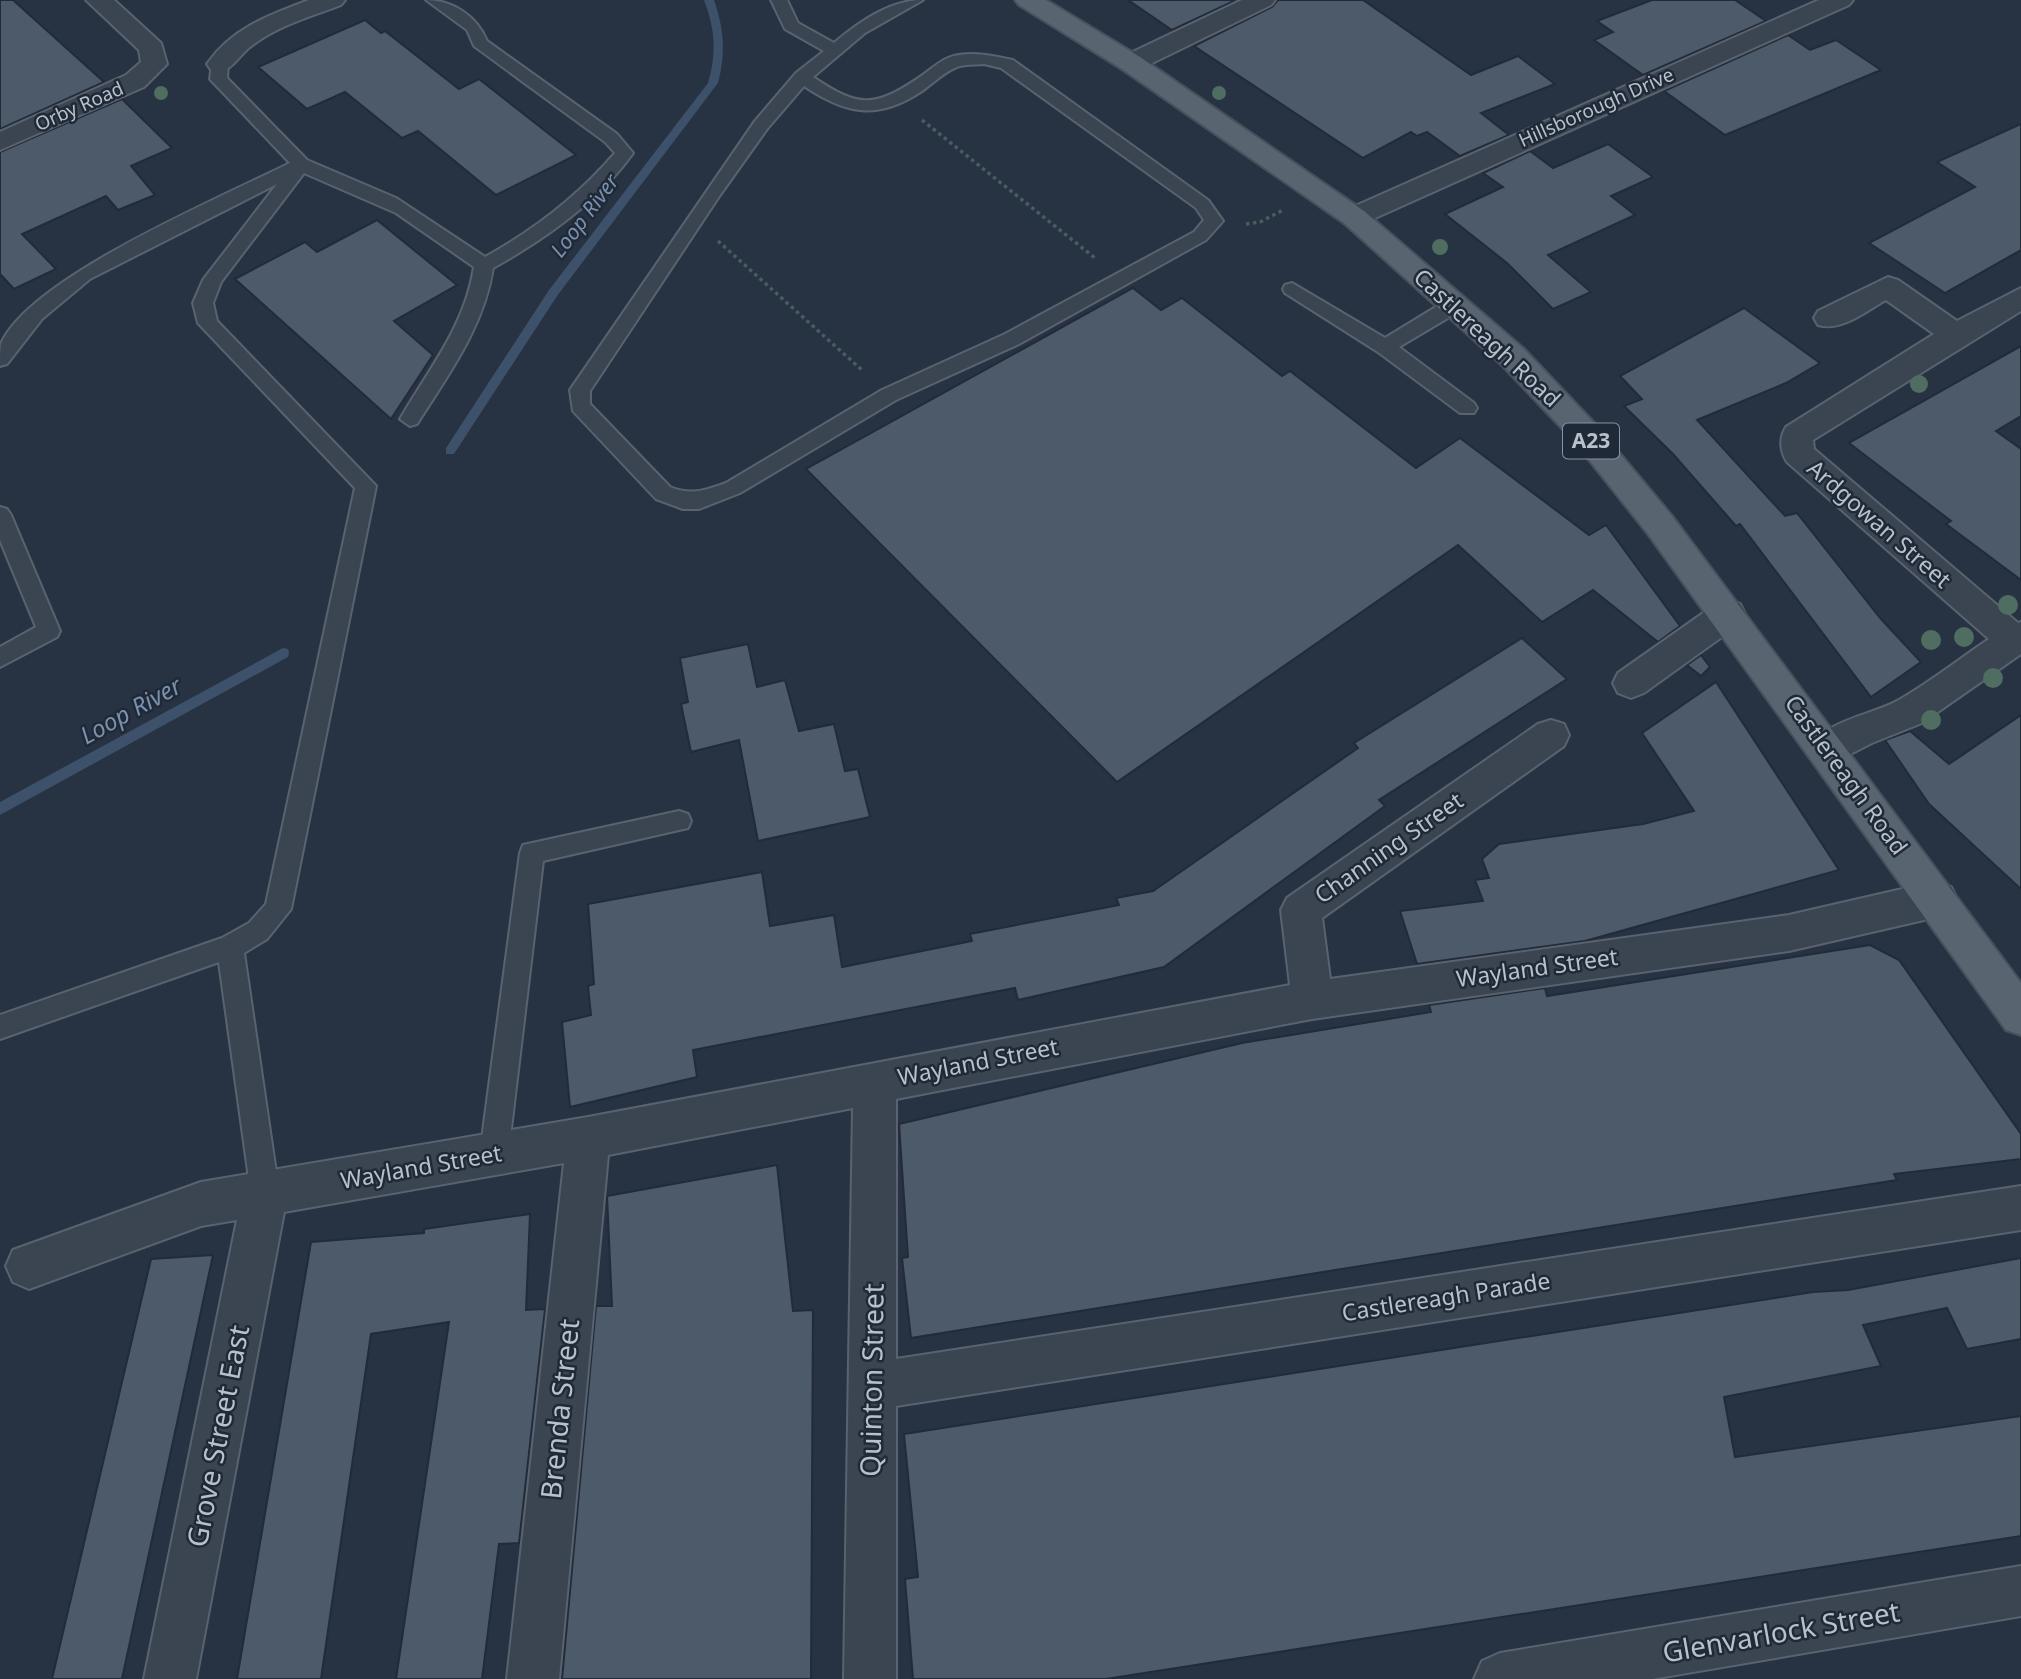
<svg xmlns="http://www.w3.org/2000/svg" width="2021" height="1679" font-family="'Noto Sans',sans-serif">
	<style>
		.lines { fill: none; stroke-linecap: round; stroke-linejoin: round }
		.stream { fill: #3d516a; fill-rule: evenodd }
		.building { fill: #4d5a6a; stroke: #222b39; stroke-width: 2 }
		.service-casing { stroke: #59626f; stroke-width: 4 }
		.minor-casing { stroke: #59626f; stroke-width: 4 }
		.primary-casing { stroke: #48505e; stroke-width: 4 }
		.path { stroke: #475d5f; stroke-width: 3.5; stroke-dasharray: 3.5 3.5; stroke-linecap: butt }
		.service { fill: #3b4551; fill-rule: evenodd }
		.minor { fill: #3b4551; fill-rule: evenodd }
		.primary { fill: #596471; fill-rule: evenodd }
		.tree { fill: #4f6d60 }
		.labels { text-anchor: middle; stroke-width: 5; stroke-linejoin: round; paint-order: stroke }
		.far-street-label { font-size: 19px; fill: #b8c0cb; stroke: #202937 }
		.far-water-label { font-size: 21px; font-style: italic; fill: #7991ae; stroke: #202937 }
		.shield { fill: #202937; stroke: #8a939f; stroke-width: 2 }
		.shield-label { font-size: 21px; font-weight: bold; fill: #b8c0cb }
		.street-label { font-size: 23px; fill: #b8c0cb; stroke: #202937 }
		.water-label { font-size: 24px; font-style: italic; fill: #7991ae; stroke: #202937 }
		.near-street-label { font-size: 28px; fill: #b8c0cb; stroke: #202937 }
	</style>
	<rect width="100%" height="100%" fill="#273342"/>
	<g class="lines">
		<g class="stream">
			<path d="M704 0H714C724 29 726 53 718 83L557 296 454 454H446V448L549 290 708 83C717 53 715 29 704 0Z"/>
			<path d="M283 648 288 649 289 653 288 657 0 815V802Z"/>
		</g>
	</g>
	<g class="building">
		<path d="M0 0H13L104 82 0 129Z"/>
		<path d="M1128 0H1236L1172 30Z"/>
		<path d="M1278 0H1363L1471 75 1518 56 1555 84 1481 113 1509 135 1460 156 1427 132 1417 136 1411 132 1363 158 1194 46 1272 7Z"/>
		<path d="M1652 0H1735L1766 21 1643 75 1594 40 1613 32 1597 21Z"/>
		<path d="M365 20 381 33 385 31 459 89 479 79 576 155 496 195 418 131 402 138 345 92 307 109 258 67Z"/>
		<path d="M1788 35 1810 50 1836 40 1881 70 1725 135 1664 91Z"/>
		<path d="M122 99 172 148 131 166 155 195 118 210 106 196 22 234 56 269 14 289 0 274V152Z"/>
		<path d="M2021 124V250L1945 293 1869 243 1975 187 1937 162Z"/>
		<path d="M1608 144 1653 177 1611 196 1635 215 1548 255 1591 292 1553 309 1507 263 1445 214 1503 187 1483 173 1530 151 1553 168Z"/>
		<path d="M377 220 457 285 394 321 433 355 391 419 235 279 305 242 317 252Z"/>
		<path d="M1133 288 1161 310 1182 298 1282 376 1290 371 1416 468 1460 438 1589 535 1606 525 1680 626 1658 642 1593 590 1542 622 1458 545 1117 782 806 469Z"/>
		<path d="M1744 308 1820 363 1786 383 1697 420 1785 516 1797 513 1881 619 1921 662 1871 697 1740 524 1736 526 1673 454 1624 406 1642 399 1620 376Z"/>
		<path d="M2021 346V416L1996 431 2021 449V580L1946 524 1951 521 1849 443Z"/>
		<path d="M1522 638 1567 679 1379 800 1385 806 1164 967 1018 1000 1015 988 693 1050 697 1077 570 1107 562 1022 591 1015 588 986 594 984 588 904 762 872 770 926 834 915 842 967 972 941 970 934 1119 905 1116 898 1153 891 1358 748 1354 743Z"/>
		<path d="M748 644 757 687 785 680 799 731 834 724 845 771 858 769 870 817 758 841 739 740 691 752 681 704 688 702 680 658Z"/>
		<path d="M1701 655 1710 667 1701 676 1687 665Z"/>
		<path d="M1716 682 1839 870 1585 941 1417 964 1400 911 1483 901 1475 880 1489 878 1482 859 1499 844 1643 824 1694 811 1642 733Z"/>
		<path d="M2021 715V889L1929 804 1885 740 1910 731 1949 764Z"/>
		<path d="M1870 945 1899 960 2021 1134V1159L1894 1174 1897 1180 911 1338 902 1258 908 1257 899 1124 1242 1043 1431 1012 1429 1005 1545 988 1547 996Z"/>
		<path d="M777 1165 793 1311 813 1310 811 1679H562L596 1306H612L607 1196Z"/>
		<path d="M530 1214 526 1310 545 1309 519 1543 499 1544 482 1679H396L449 1322 371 1334 321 1679H237L311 1242 424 1233V1229Z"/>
		<path d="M213 1255 122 1679H52L151 1259Z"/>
		<path d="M2021 1258V1339L1967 1349 1947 1308 1863 1325 1881 1366 1724 1397 1735 1457 2021 1416V1536L1106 1679H913L905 1579 918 1577 904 1434 1813 1292 1848 1290Z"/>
	</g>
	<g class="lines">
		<defs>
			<g id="service">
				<path d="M426 0C452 0 477 16 487 41L617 134 633 153C598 202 545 239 493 268 484 327 448 375 417 424L410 426 400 419C429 369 465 326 474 267L396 213 304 173 221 282 213 303 217 321 376 486 291 909 267 939 244 953 279 1193 275 1203 265 1207 255 1203 251 1193 219 962 0 1039V1015L222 938 249 923 266 904 355 488 198 323 193 303 203 280 277 184 90 279 42 319 7 364 0 366C0 360 0 350 1 344 29 278 222 197 290 163L210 79 212 64 220 59 228 64 227 78 307 160 396 198 485 257C534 230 578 196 615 153L605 142 474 46 467 30Z"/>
				<path d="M771 0H787L798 23 834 43C859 22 890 0 923 0L865 33 813 77C859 108 874 108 920 77 929 71 938 62 948 58 968 50 993 56 1013 60L1208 200 1223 221 1206 240 1019 344 896 400 740 493 699 509H683L656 499 573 411 570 390 755 121 796 73 824 51 785 29ZM984 64 1001 68 1196 208 1204 220 1194 232 1005 334 882 390 726 483C705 490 692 496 670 487L590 404V391L720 195 767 129 804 86C846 114 877 121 922 91 932 84 945 71 957 67 965 64 976 65 984 64Z"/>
				<path d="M1292 283 1385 338 1449 299H1463L1466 304 1463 309 1399 347 1474 403 1477 408 1474 413H1460L1378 352 1285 293 1283 289 1285 285Z"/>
				<path d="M0 507 7 509 11 515 60 631 57 637 0 667V647L36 627 0 540Z"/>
				<path d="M679 811 688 814 691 821 688 828 543 861 508 1154 504 1164 494 1168 484 1164 480 1154 520 853 523 845Z"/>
			</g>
			<g id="minor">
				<path d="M86 0H114L161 43 167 64 144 87 0 150V132L126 75 141 62 139 50Z"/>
				<path d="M309 0H345L341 5C310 17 276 26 250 47 236 58 231 75 211 70L207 64C232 28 269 15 309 0Z"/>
				<path d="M1242 0H1275L1271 5 1140 69H1122L1118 63 1122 57Z"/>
				<path d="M1819 0H1853L1849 5 1364 223 1354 226 1344 223 1340 217 1344 211Z"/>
				<path d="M1888 277 1898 280 1957 321 2021 288V311L1813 440 1814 449 2018 623 2021 622V654L1922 723 1872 743 1827 766 1814 762 1808 751C1824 720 1869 716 1897 701 1929 683 1959 659 1989 639L1787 462C1780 451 1779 438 1786 427L1934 334 1886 300C1866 311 1841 332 1818 325L1814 318 1818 311Z"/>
				<path d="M1728 600 1740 604 1745 614 1740 624 1644 693 1631 698 1618 693 1613 683 1618 673 1716 604Z"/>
				<path d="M1551 720 1564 724 1569 735 1564 746 1322 918 1330 979 1789 915 1937 881 1951 887 1957 899 1951 911 1937 917 1789 951 1312 1019 896 1099V1359L2021 1186V1230L896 1406V1679H844L853 1108 608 1155 559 1679H507L564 1163 284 1212 196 1679H144L237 1220 201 1226 29 1289 13 1282 6 1266 13 1250 201 1182 588 1117 1290 985 1281 910 1287 898 1538 724Z"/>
				<path d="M2021 1566V1616L1652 1679H1474L1482 1661 1500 1653Z"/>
			</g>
			<path id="primary" d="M1015 0H1046L1140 57 1364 211 1524 349 1596 425 1672 516 2021 983V1035L2006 1030 1648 534 1574 441 1502 365 1344 223 1122 69 1019 5Z"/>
		</defs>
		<use href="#service" class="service-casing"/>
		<use href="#minor" class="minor-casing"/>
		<use href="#primary" class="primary-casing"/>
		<g class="path">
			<path d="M922 120 1095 258"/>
			<path d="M1246 224 1260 222 1283 210"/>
			<path d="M718 241 863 371"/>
		</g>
		<use href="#service" class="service"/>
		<use href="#minor" class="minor"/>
		<use href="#primary" class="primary"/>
	</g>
	<g class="tree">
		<circle cx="161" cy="93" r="7"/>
		<circle cx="1219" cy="93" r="7"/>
		<circle cx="1440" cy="247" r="8"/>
		<circle cx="1919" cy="384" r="9"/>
		<circle cx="2008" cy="605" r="10"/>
		<circle cx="1964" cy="637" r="10"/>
		<circle cx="1931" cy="640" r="10"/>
		<circle cx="1993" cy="678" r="10"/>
		<circle cx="1931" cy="720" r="10"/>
	</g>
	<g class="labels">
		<g class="far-street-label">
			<text transform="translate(79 106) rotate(-24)" y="7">Orby Road</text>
			<text transform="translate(1596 107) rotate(-24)" y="7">Hillsborough Drive</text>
		</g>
		<g class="far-water-label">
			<text transform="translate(585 216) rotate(-53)" y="7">Loop River</text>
		</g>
		<rect class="shield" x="1563" y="423.5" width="56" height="35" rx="5"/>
		<g class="shield-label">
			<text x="1591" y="448">A23</text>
		</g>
		<g class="street-label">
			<text transform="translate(1487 338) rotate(43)" y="8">Castlereagh Road</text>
			<text transform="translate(1879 524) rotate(41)" y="8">Ardgowan Street</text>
			<text transform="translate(1846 775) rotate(54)" y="8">Castlereagh Road</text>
			<text transform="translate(1389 848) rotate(-35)" y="8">Channing Street</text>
			<text transform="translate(1537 968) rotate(-8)" y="8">Wayland Street</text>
			<text transform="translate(978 1062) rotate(-11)" y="8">Wayland Street</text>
			<text transform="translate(421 1167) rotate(-10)" y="8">Wayland Street</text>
			<text transform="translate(1446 1297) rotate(-9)" y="8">Castlereagh Parade</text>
		</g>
		<g class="water-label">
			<text transform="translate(131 711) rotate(-29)" y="8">Loop River</text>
		</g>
		<g class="near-street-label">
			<text transform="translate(872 1380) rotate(-89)" y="10">Quinton Street</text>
			<text transform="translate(560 1409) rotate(-84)" y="10">Brenda Street</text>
			<text transform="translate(218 1436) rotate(-79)" y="10">Grove Street East</text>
			<text transform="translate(1781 1632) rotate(-10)" y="10">Glenvarlock Street</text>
		</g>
	</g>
</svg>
